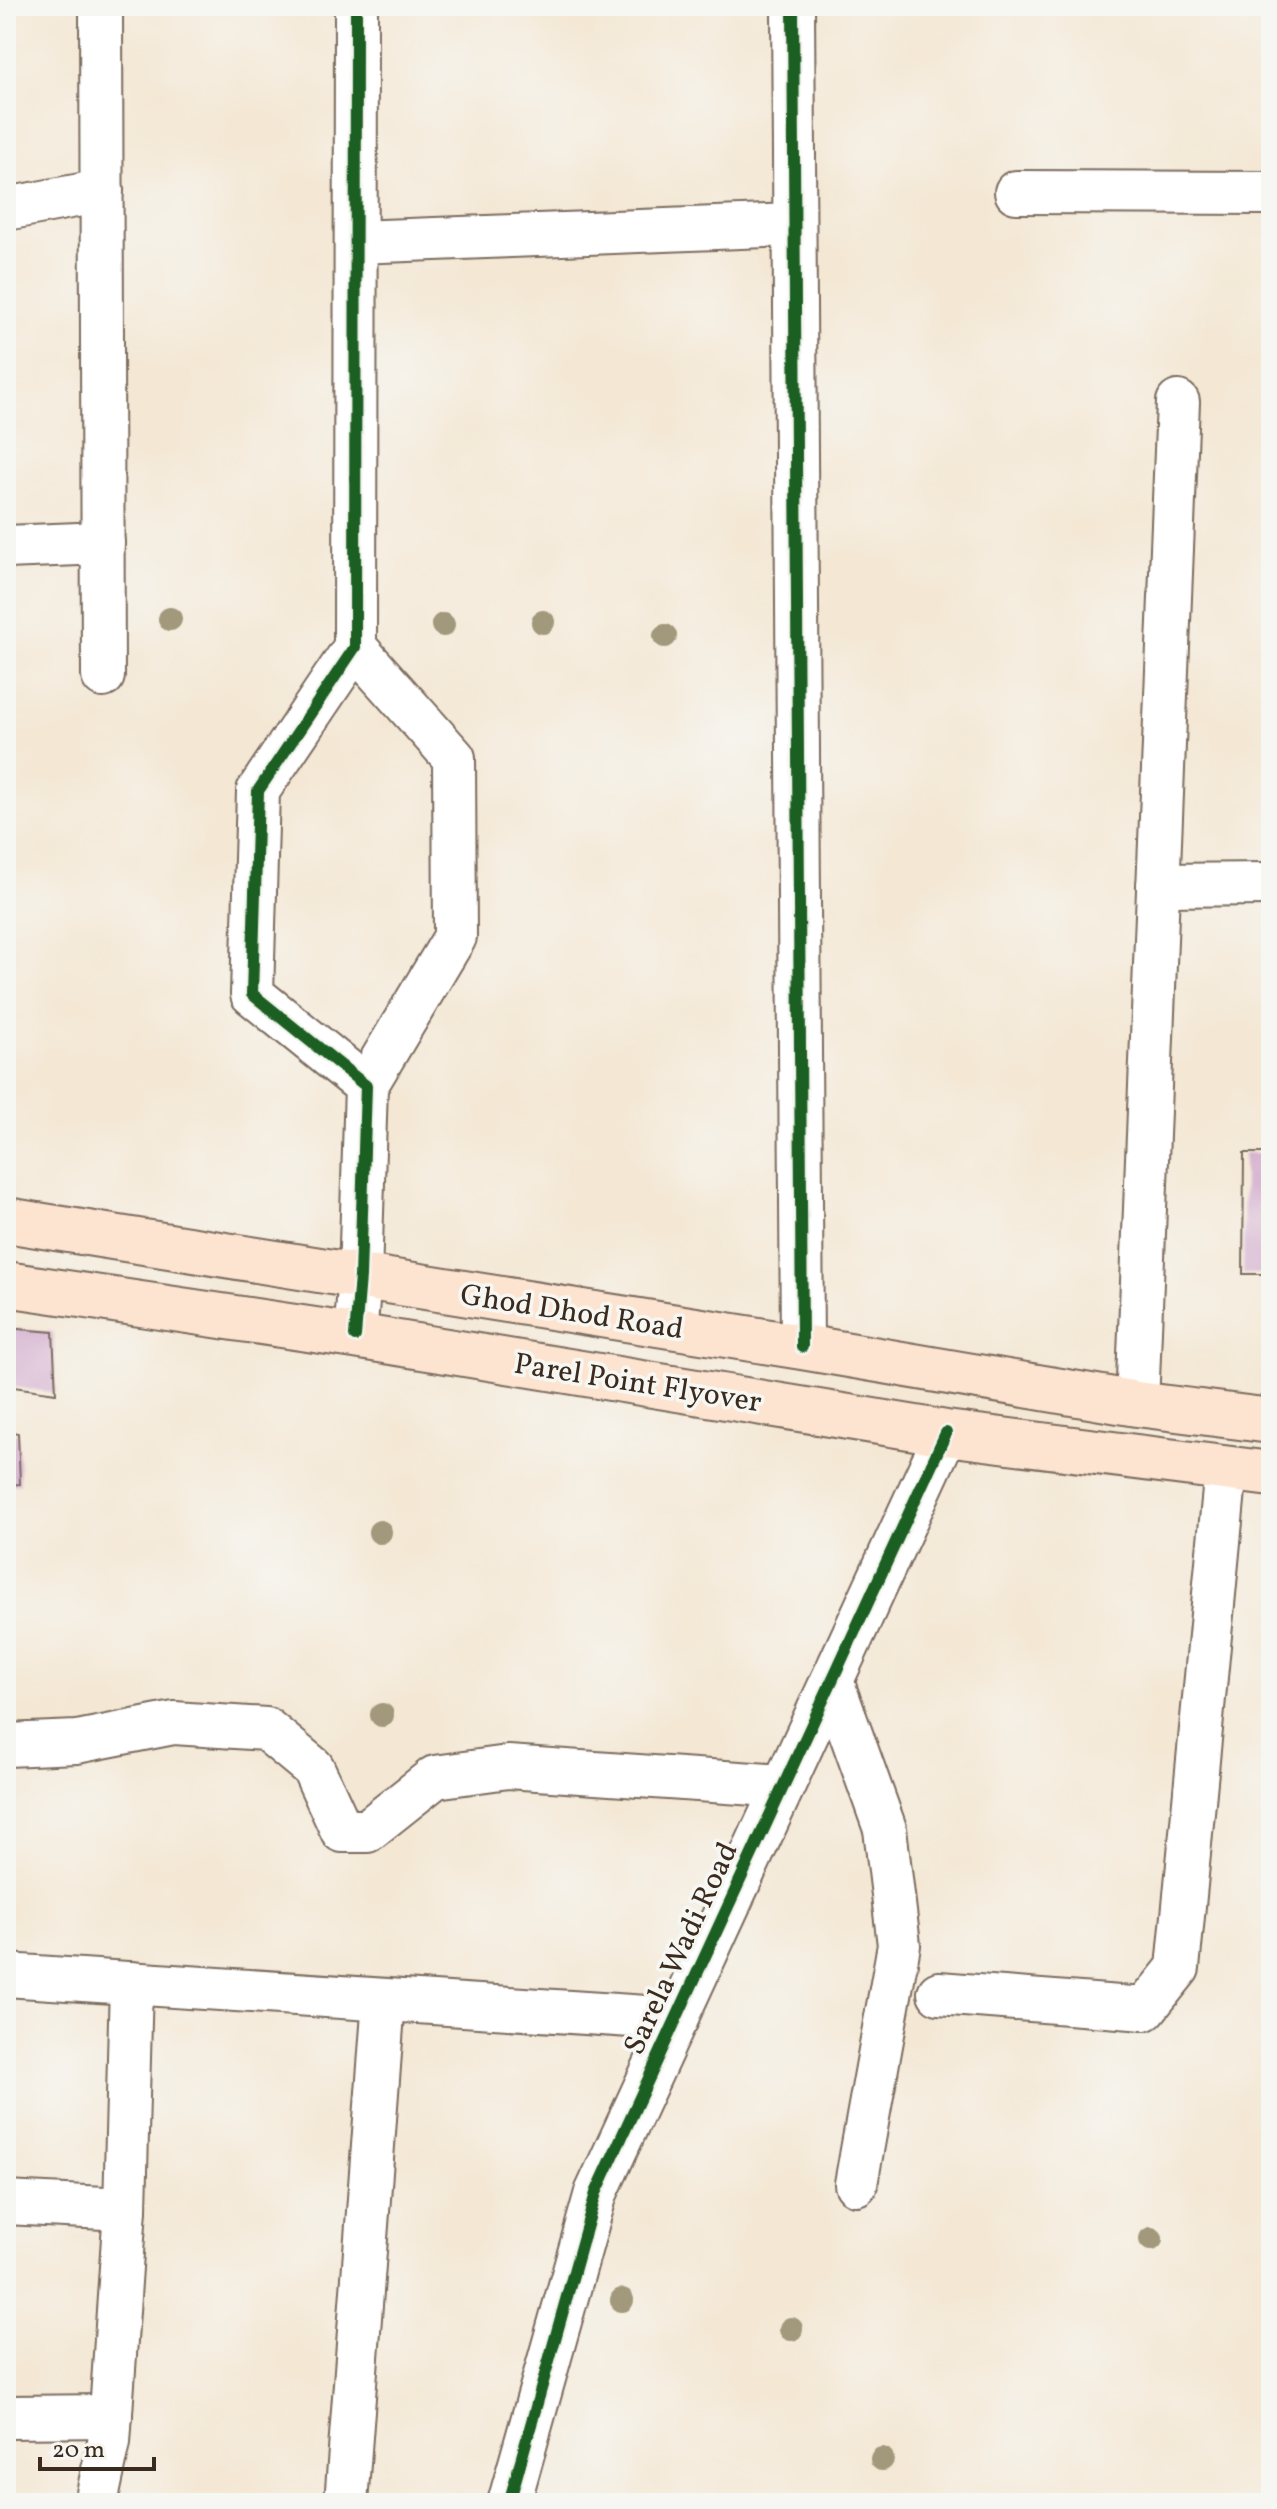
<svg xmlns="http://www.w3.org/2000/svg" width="1277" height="2509" font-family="Vollkorn,serif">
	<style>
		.building { fill: #d3accd }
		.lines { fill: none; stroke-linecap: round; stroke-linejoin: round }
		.street-casing { stroke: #7c6c5e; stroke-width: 46 }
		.secondary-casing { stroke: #7c6c5e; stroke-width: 48 }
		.street { stroke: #fff; stroke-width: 42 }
		.secondary { stroke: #fde4d0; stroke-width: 44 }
		.cycleway-casing { stroke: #f6f6f2; stroke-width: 17 }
		.cycleway { stroke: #1b5e20; stroke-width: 12 }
		.tree { fill: #a2997c }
		.labels { text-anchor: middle; stroke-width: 7; stroke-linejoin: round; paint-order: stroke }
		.street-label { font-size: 30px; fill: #3b2a1e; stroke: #f6f6f2 }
	</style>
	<rect width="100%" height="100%" fill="#f6f6f2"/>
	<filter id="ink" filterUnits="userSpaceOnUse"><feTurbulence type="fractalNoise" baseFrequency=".0125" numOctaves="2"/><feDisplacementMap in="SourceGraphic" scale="16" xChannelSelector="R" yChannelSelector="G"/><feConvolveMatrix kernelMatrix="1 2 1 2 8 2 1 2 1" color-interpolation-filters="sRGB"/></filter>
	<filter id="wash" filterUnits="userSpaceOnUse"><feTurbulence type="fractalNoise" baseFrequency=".006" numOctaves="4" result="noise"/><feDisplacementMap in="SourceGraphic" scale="32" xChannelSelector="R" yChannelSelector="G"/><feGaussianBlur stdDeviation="1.8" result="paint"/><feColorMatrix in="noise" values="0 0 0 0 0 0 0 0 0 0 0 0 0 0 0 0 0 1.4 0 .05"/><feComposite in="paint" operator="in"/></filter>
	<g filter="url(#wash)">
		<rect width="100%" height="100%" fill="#f4e8d5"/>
		<g id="blocks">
			<g class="building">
				<path d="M1244 1153H1271V1274H1243Z"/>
				<path d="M6 1328 53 1332 56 1393 6 1386Z"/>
				<path d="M6 1431 18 1433 20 1484 6 1485Z"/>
			</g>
		</g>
	</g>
	<g filter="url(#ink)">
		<use href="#blocks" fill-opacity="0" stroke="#7c6c5e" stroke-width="2"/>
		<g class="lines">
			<defs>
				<g id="street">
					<path d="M101 6 103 676"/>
					<path d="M793 6 802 1347"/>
					<path d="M1016 192 1271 193"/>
					<path d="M6 209 102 191"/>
					<path d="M356 242 794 225"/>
					<path d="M6 547 103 543"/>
					<path d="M355 647 454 758 455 937 366 1086"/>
					<path d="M1158 885 1271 884"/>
					<path d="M355 1336 360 1277 366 1086 252 994 258 791 355 647 356 6"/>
					<path d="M1137 1404 1178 402"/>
					<path d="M832 1681 885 1829 899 1945 856 2184"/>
					<path d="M6 1745 77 1742 174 1723 266 1729 313 1768 342 1831H367L435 1777 508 1767 783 1786"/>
					<path d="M6 1975 677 2019"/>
					<path d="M939 1993 1145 2009 1178 1968 1226 1469"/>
					<path d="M6 2203 125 2209"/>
					<path d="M6 2417 111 2416"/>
					<path d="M96 2503 109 2442 125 2209 131 1983"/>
					<path d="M346 2503 384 2000"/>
					<path d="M509 2503 596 2193 946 1433"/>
				</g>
				<g id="secondary">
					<path d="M6 1220 802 1347 1137 1404 1271 1421"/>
					<path d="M6 1284 355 1336 946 1433 1271 1474"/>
				</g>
			</defs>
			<use href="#street" class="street-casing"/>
			<use href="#secondary" class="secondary-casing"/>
			<use href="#street" class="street"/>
			<use href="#secondary" class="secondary"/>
			<defs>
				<g id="cycleway">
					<path d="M793 6 802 1347"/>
					<path d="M355 1336 360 1277 366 1086 252 994 258 791 355 647 356 6"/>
					<path d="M509 2503 596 2193 946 1433"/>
				</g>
			</defs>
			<use href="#cycleway" class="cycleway-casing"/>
			<use href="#cycleway" class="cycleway"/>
		</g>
		<g class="tree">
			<circle cx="170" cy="619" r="12"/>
			<circle cx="543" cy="622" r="12"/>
			<circle cx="443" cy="625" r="12"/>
			<circle cx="665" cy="636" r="12"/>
			<circle cx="380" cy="1532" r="12"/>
			<circle cx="382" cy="1715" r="12"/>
			<circle cx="1151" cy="2239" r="12"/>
			<circle cx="622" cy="2300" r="12"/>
			<circle cx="791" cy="2329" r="12"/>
			<circle cx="882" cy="2459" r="12"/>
		</g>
	</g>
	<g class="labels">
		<g class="street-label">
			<text transform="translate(572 1311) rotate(9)" y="10">Ghod Dhod Road</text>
			<text transform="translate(638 1382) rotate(9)" y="10">Parel Point Flyover</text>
			<text transform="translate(680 1948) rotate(-65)" y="10">Sarela Wadi Road</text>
		</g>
	</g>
	<rect width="1277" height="2509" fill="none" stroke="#f6f6f2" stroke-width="32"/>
	<path d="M40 2457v12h114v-12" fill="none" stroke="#3b2a1e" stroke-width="4"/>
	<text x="52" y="2457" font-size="24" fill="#3b2a1e" stroke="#f6f6f2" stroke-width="6" paint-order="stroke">20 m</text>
</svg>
